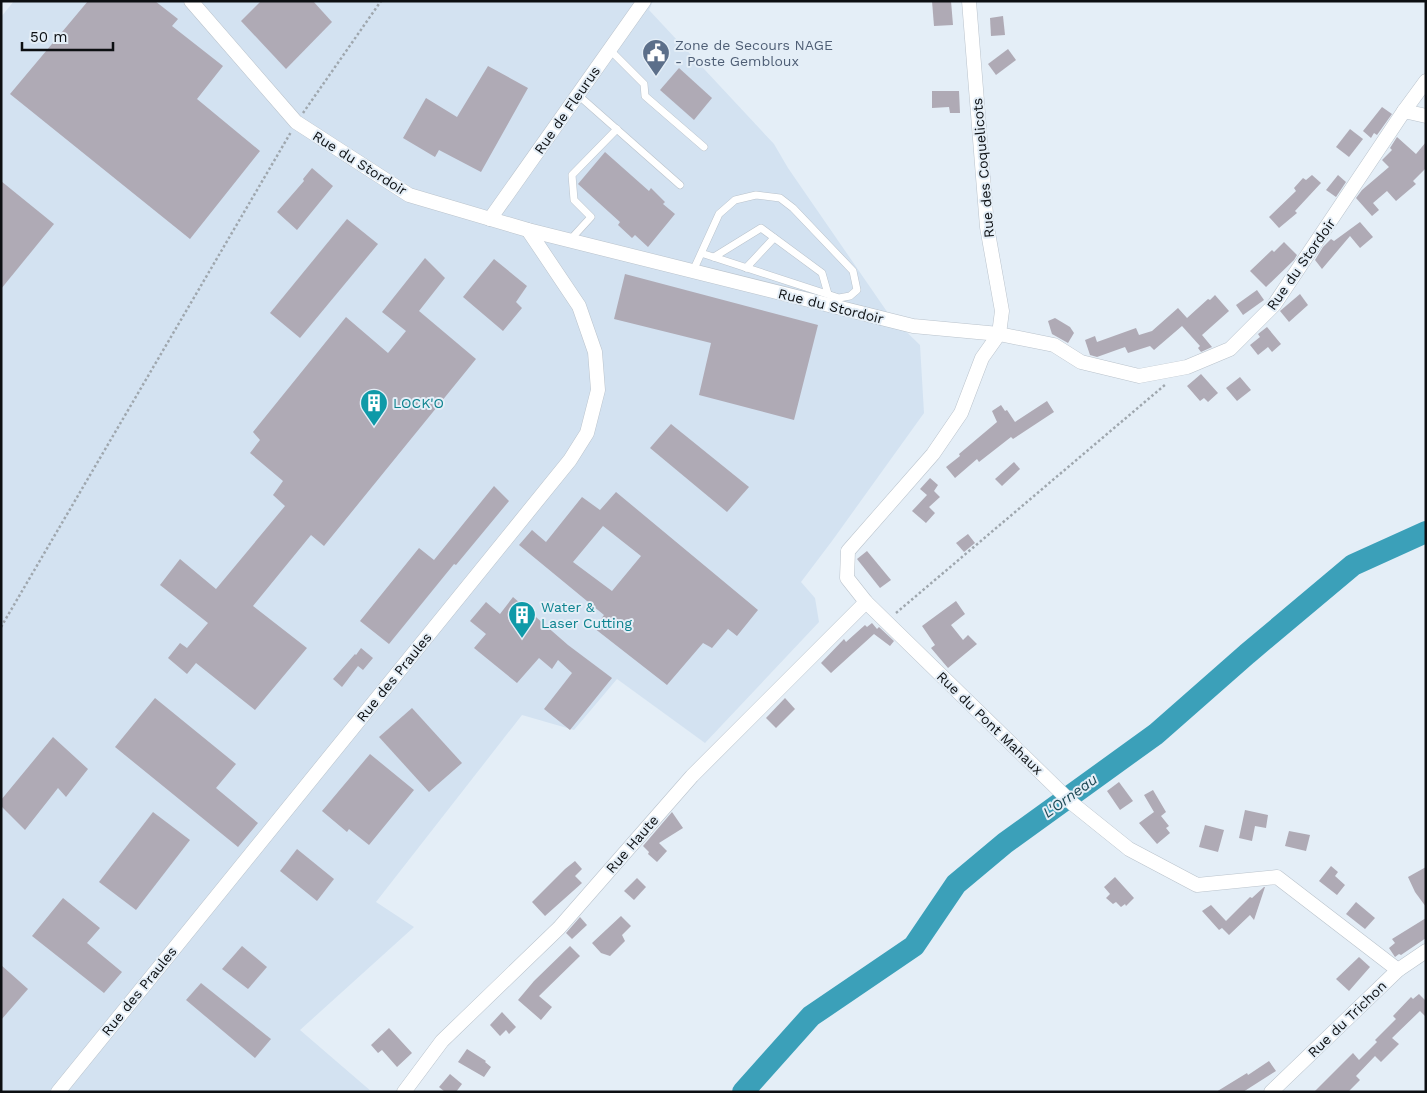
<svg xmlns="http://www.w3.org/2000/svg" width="1427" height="1093" font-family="'Work Sans',sans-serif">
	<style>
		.built { fill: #d3e2f1 }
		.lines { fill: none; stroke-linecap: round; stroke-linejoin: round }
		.river { stroke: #3ba0b9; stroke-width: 22 }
		.building { fill: #afaab5; fill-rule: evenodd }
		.service-casing { stroke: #bac3cc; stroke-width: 8 }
		.minor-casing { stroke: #bac3cc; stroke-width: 15 }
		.path { stroke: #9fa7ae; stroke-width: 2.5; stroke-dasharray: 2.5 2.5; stroke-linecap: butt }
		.service { stroke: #fff; stroke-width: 7 }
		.minor { stroke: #fff; stroke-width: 14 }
		.labels { text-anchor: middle; stroke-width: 4; stroke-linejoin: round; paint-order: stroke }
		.service-label { font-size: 14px; fill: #4e5e75; stroke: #e4eef7; text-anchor: start }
		.street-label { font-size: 14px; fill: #0c0f12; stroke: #e4eef7 }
		.culture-label { font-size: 14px; fill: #0d838f; stroke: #e4eef7; text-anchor: start }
		.water-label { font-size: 15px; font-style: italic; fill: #1f4a56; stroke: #e4eef7 }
	</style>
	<rect width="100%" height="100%" fill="#e4eef7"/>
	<path class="built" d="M14 1H653L649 10 774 144 788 168 890 316 920 345 924 413 832 541 801 582 815 598 819 622 705 743 617 679 574 730 522 715 376 902 414 927 300 1030 372 1092H1V17Z"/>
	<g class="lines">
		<path class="river" d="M743 1092 811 1016 914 946 956 884 1005 843 1156 734 1247 654 1353 565 1426 532"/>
	</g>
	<g class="building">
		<path d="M88 1H155L178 19 172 26 223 66 197 99 260 151 190 239 10 94Z"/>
		<path d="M261 1H313L332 22 286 69 241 21Z"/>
		<path d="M932 1H951L953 25 934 26Z"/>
		<path d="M1003 16 1005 35 991 36 990 18Z"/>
		<path d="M1008 49 1016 60 996 75 988 64Z"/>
		<path d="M488 66 528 88 481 172 439 150 435 157 403 138 426 98 457 117Z"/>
		<path d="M679 68 712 98 694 120 660 90Z"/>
		<path d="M932 91H959L960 113H950L949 107 932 108Z"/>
		<path d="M1382 107 1392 114 1377 135 1374 133 1371 138 1363 131Z"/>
		<path d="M1350 129 1363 139 1349 157 1336 147Z"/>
		<path d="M1397 137 1416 154 1426 142V168L1413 181 1416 184 1396 201 1387 191 1373 203 1379 210 1372 216 1356 198 1362 190 1389 167 1382 160 1392 150 1390 148Z"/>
		<path d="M605 152 649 191 651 188 665 202 663 204 675 214 648 247 635 235 632 238 618 225 620 222 578 184Z"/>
		<path d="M312 168 333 186 297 230 277 212 304 181 303 179Z"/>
		<path d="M1312 175 1321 183 1295 211 1297 213 1279 228 1269 217 1296 191 1294 188 1303 178 1306 180Z"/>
		<path d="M1338 175 1346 182 1336 197 1326 190Z"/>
		<path d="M1 181 54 224 1 289Z"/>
		<path d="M347 219 378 244 300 338 270 313Z"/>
		<path d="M1360 222 1373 237 1360 248 1350 236 1322 269 1315 260 1323 247 1331 239 1334 241Z"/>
		<path d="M1284 242 1297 255 1294 260 1266 287 1250 271 1272 250 1274 252Z"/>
		<path d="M425 258 445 278 419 311 476 359 324 546 311 535 253 606 307 648 255 710 196 663 187 674 168 658 180 643 187 648 208 623 160 585 180 559 216 589 285 506 273 495 283 481 250 453 260 440 253 432 346 317 388 353 406 331 382 312Z"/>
		<path d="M494 259 527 286 516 302 522 308 503 331 463 297Z"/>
		<path d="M625 274 818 325 794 420 699 395 711 343 614 319Z"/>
		<path d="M1257 290 1264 300 1243 315 1236 305Z"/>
		<path d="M1300 294 1308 305 1289 322 1280 311Z"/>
		<path d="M1215 295 1229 311 1202 335 1212 347 1201 352 1198 348 1200 346 1182 326 1154 350 1150 346 1128 353 1125 347 1097 357 1090 355 1085 340 1095 336 1097 342 1136 328 1139 335 1152 331 1178 308 1187 318 1208 299 1210 300Z"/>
		<path d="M1055 318 1070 327 1074 333 1068 343 1052 334 1048 321Z"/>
		<path d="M1267 327 1281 344 1272 352 1268 347 1258 355 1250 345 1260 337 1258 334Z"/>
		<path d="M1201 374 1218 393 1208 402 1204 398 1200 401 1187 386Z"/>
		<path d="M1240 377 1251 390 1237 401 1226 388Z"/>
		<path d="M1047 401 1054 412 1013 439 1011 437 979 462 977 459 955 478 946 467 960 456 959 454 997 422 992 411 1001 405 1005 411 1007 410 1015 422Z"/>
		<path d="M671 424 749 487 727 512 650 448Z"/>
		<path d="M1014 462 1020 469 1002 486 995 479Z"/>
		<path d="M930 478 938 485 934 491 940 497 929 507 935 513 926 523 912 511 927 495 920 489Z"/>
		<path d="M494 486 509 501 456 565 454 564 389 644 360 621 419 548 434 560Z"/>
		<path d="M616 492 758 610 737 636 728 629 712 648 703 643 667 685 594 628 604 615 519 545 532 530 546 542 582 497 600 510ZM603 526 641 556 612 591 573 562Z"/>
		<path d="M968 534 975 543 964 552 956 543Z"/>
		<path d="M867 551 891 580 880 588 857 559Z"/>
		<path d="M513 597 568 645 612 678 570 730 544 709 572 673 558 660 552 669 539 658 517 683 474 648 486 634 470 621 486 602 500 614Z"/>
		<path d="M956 601 965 614 951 625 963 640 968 635 977 644 948 668 931 648 935 645 922 626Z"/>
		<path d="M872 623 877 629 879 627 894 641 890 646 874 634 831 673 821 663 844 639 846 642 865 625 867 627Z"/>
		<path d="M361 648 373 658 363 670 358 666 342 687 333 679 355 654 356 655Z"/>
		<path d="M155 698 236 764 216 788 258 823 238 847 115 747Z"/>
		<path d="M785 698 795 709 776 728 766 718Z"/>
		<path d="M412 708 462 763 429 792 379 737Z"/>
		<path d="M53 737 88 769 66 797 58 788 25 830 1 806V800Z"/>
		<path d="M370 754 414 790 369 845 349 829 347 832 322 811Z"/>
		<path d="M1119 782 1133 801 1120 810 1107 791Z"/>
		<path d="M1153 790 1166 812 1161 816 1169 826 1166 828 1170 833 1157 844 1139 823 1154 812 1144 795Z"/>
		<path d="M1245 810 1268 815 1266 828 1255 826 1252 841 1239 838Z"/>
		<path d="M153 812 190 840 136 910 99 882Z"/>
		<path d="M672 812 683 828 659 843 667 851 657 862 648 854 649 852 643 846Z"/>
		<path d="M1205 825 1224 830 1218 852 1199 847Z"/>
		<path d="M1289 831 1310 835 1306 851 1285 846Z"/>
		<path d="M297 849 334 879 317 901 280 871Z"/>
		<path d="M575 861 582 869 575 876 582 883 545 916 532 902 565 869Z"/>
		<path d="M1331 866 1338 872 1335 876 1345 885 1337 895 1319 881Z"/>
		<path d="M1426 867V907L1415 892 1408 877Z"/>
		<path d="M1115 877 1134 898 1126 906 1125 904 1121 907 1116 902 1113 904 1106 898 1110 894 1104 887Z"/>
		<path d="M637 878 646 887 634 900 624 891Z"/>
		<path d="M1264 887H1265L1254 920 1250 915 1229 935 1222 928 1219 930 1202 911 1211 905 1226 921 1250 897 1252 898Z"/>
		<path d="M63 898 100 928 87 943 122 972 104 993 32 936Z"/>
		<path d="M1356 902 1375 918 1365 929 1346 914Z"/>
		<path d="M621 916 631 926 622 935 625 941 610 956 601 953 592 943Z"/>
		<path d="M580 917 587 925 572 939 566 933Z"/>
		<path d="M1426 918V938L1401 955 1399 954 1395 957 1389 948 1395 943 1392 939Z"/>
		<path d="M242 946 267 967 248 989 222 969Z"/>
		<path d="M570 946 580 956 539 996 552 1007 541 1020 518 1000 534 981Z"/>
		<path d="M1359 957 1370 967 1349 991 1336 979Z"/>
		<path d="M1 965 28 989 1 1020Z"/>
		<path d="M201 983 271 1039 255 1058 186 1000Z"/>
		<path d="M1419 994 1426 1001V1017L1420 1011 1392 1038 1399 1044 1381 1062 1375 1056 1356 1076 1360 1080 1348 1092H1314L1353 1053 1359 1060 1377 1042 1375 1040 1396 1019 1393 1016 1411 997 1413 999Z"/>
		<path d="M502 1012 516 1027 509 1034 506 1030 500 1036 490 1025Z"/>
		<path d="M389 1028 412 1053 397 1067 382 1050 378 1053 371 1045Z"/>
		<path d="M467 1049 486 1061 485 1062 491 1067 484 1077 458 1062Z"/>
		<path d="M1269 1061 1276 1071 1243 1092H1216L1247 1073 1248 1075Z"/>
		<path d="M450 1074 462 1084 456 1092H445L439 1087Z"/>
	</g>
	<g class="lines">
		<defs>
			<g id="service">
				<path d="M610 50 644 84 645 96 704 147"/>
				<path d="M578 95 680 185"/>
				<path d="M570 240 591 217 574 200 572 175 617 129"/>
				<path d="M714 257 761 228 822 273 828 294"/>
				<path d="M746 268 774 238"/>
				<path d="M693 271 719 214 735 200 756 195 780 198 793 208 853 271 857 290 850 296 839 298 701 253"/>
			</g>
			<g id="minor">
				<path d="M191 1 296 122 409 195 528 230 913 326 999 334 1054 345 1081 362 1139 376 1187 367 1230 349 1274 305 1404 111 1426 116"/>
				<path d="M969 1 987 227 1002 311 999 334 982 358 961 413 933 454 848 551 847 578 866 602 1073 804 1129 849 1197 885 1277 877 1398 970"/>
				<path d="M1404 111 1426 81"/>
				<path d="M490 219 644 1"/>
				<path d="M58 1092 570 460 587 433 598 390 595 352 579 306 528 230"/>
				<path d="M404 1092 442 1041 559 928 692 776 866 602"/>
				<path d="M1271 1092 1398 970 1426 951"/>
			</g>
		</defs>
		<use href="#service" class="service-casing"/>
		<use href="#minor" class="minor-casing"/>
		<g class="path">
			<path d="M303 113 381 1"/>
			<path d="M896 613 1166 384"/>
			<path d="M1 627 291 132"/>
		</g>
		<use href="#service" class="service"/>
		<use href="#minor" class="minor"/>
	</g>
	<defs>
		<symbol id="civic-pin" viewBox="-11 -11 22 30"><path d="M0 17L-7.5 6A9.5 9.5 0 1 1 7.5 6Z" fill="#5c6f8a" stroke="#e4eef7"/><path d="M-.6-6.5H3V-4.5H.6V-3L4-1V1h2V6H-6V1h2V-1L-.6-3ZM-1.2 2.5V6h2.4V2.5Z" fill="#fff"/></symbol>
		<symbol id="building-pin" viewBox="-11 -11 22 30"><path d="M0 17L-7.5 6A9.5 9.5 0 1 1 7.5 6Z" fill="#0f9aa8" stroke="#e4eef7"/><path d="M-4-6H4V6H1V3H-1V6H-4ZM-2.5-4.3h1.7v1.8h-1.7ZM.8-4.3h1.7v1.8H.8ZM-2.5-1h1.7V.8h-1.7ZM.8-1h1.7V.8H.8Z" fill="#fff"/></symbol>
	</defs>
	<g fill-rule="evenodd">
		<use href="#civic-pin" x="640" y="37" width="32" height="43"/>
		<use href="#building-pin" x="358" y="387" width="32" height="43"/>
		<use href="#building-pin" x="506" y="599" width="32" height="43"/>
	</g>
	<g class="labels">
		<g class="service-label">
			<text x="675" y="50">Zone de Secours NAGE<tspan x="675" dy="16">- Poste Gembloux</tspan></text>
		</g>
		<g class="street-label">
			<text transform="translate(567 110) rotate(-55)" y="5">Rue de Fleurus</text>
			<text transform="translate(360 163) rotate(32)" y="5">Rue du Stordoir</text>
			<text transform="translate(983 168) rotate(-95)" y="5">Rue des Coquelicots</text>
			<text transform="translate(1301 264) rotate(-55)" y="5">Rue du Stordoir</text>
			<text transform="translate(831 306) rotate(14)" y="5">Rue du Stordoir</text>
			<text transform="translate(394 677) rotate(-51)" y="5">Rue des Praules</text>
			<text transform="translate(990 723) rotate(44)" y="5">Rue du Pont Mahaux</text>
			<text transform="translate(632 844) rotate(-49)" y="5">Rue Haute</text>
			<text transform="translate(139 991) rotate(-51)" y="5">Rue des Praules</text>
			<text transform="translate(1347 1019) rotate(-44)" y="5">Rue du Trichon</text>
		</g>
		<g class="culture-label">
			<text x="393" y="408">LOCK'O</text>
			<text x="541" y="612">Water &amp;<tspan x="541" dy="16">Laser Cutting</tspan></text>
		</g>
		<g class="water-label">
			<text transform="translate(1070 796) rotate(-36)" y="5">L'Orneau</text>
		</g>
	</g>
	<rect width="1427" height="1093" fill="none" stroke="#0c0f12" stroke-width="5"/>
	<path d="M22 42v8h91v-8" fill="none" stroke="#0c0f12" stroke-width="2.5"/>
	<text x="30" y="42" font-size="15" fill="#0c0f12" stroke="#e4eef7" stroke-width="4" paint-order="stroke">50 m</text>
</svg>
